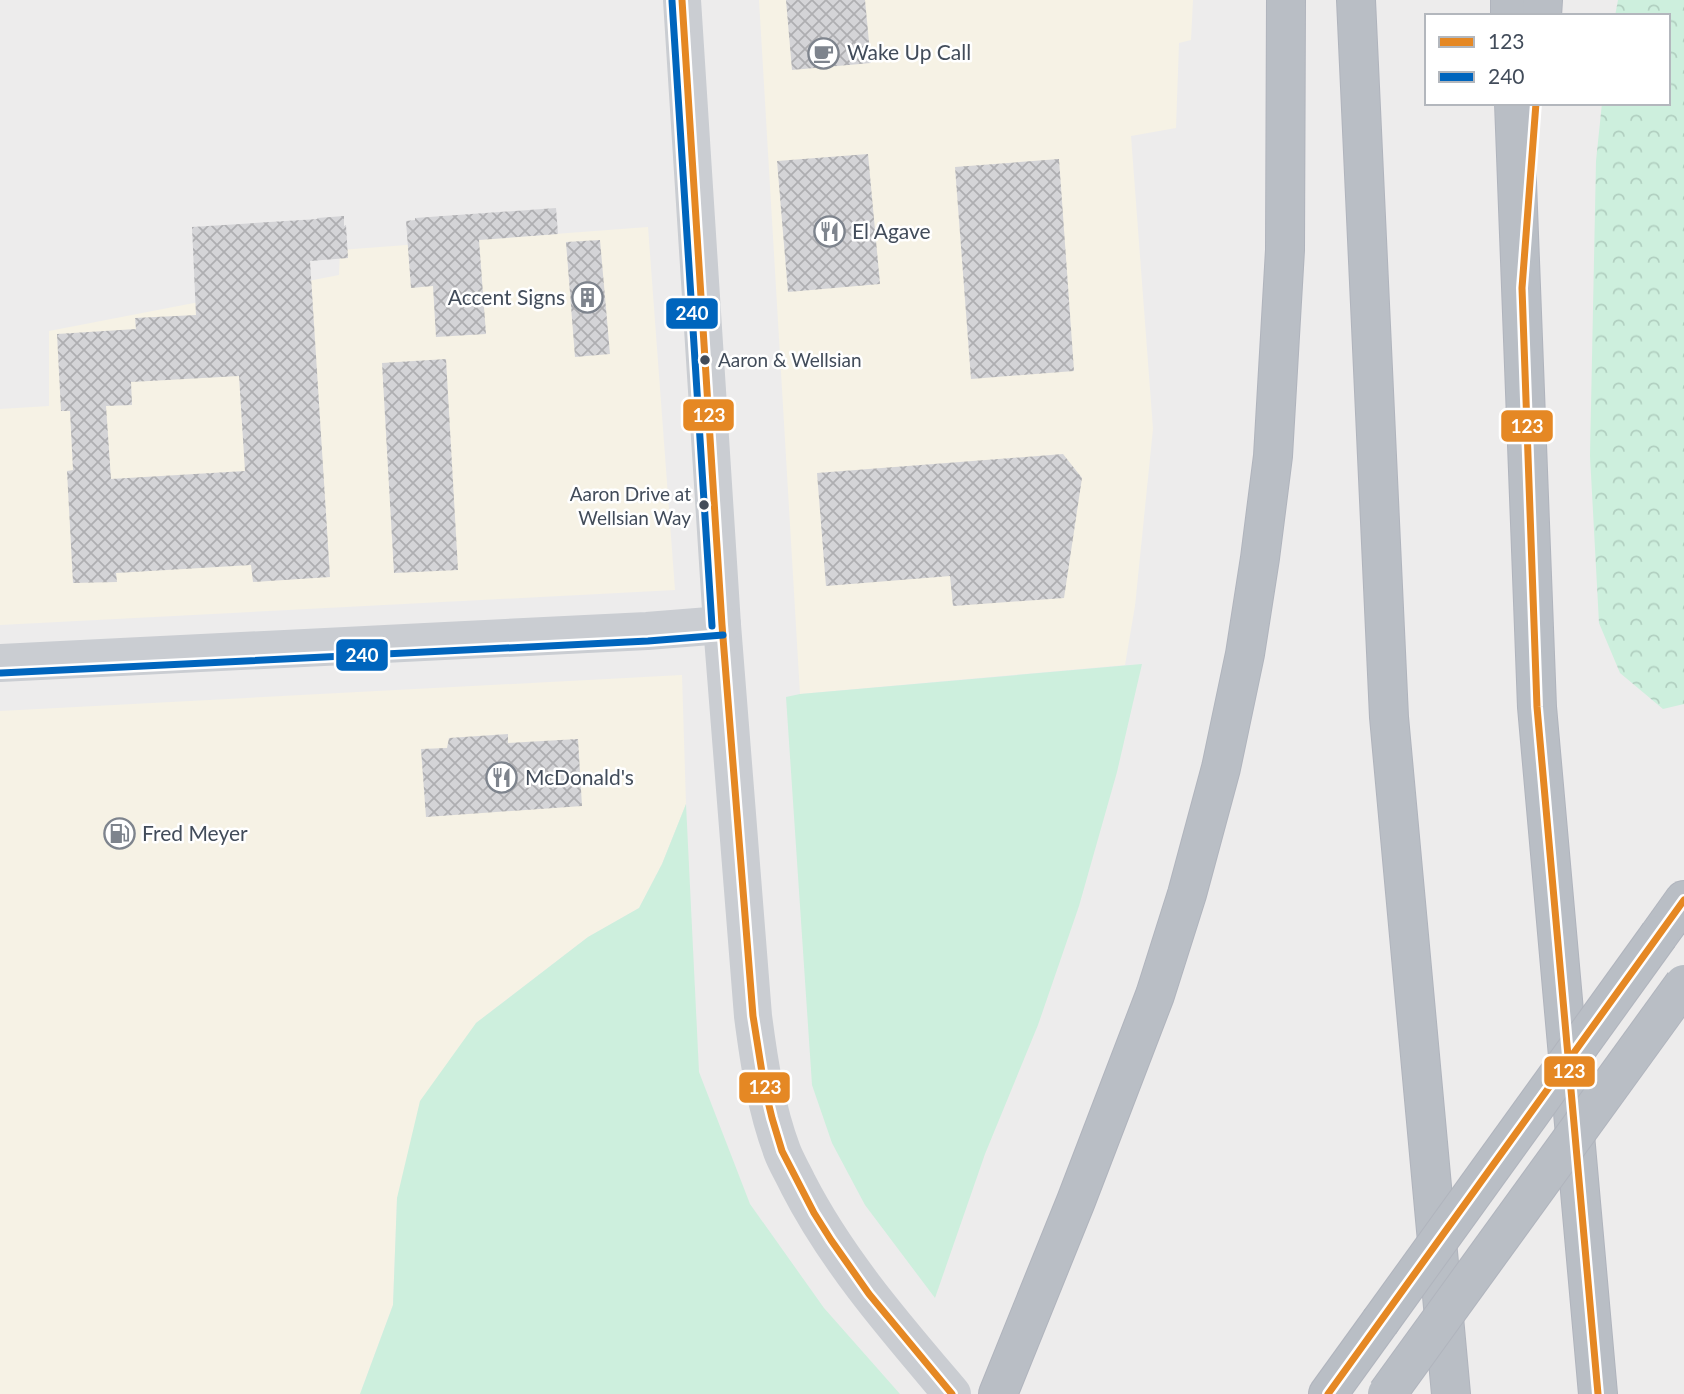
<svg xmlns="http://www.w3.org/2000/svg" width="1684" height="1394" font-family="Lato,sans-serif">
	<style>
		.commercial { fill: #f6f2e5 }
		.grass { fill: #cdefdd }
		.forest { fill: url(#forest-crowns) }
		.building { fill: url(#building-cross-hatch); fill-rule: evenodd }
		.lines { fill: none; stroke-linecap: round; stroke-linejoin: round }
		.highway-casing { stroke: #b0b4bd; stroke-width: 40 }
		.secondary { stroke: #cacdd2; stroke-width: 38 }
		.highway { stroke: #b9bec5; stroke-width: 38 }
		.highway-bridge-casing { stroke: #b0b4bd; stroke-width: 40; stroke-linecap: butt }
		.highway-bridge { stroke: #b9bec5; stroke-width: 38 }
		.bus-1-casing { stroke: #fff; stroke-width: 12 }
		.bus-2-casing { stroke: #fff; stroke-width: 12 }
		.bus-1 { stroke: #e58824; stroke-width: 7 }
		.bus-2 { stroke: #0065bd; stroke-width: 7 }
		.bus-dot { fill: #424c5a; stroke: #fff; stroke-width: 2.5 }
		.labels { text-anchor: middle; stroke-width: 5; stroke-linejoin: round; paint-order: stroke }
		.bus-label { font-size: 19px; fill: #424c5a; stroke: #fff; text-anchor: start }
		.poi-label { font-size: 21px; fill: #424c5a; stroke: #fff; text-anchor: start }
		.line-badge { stroke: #fff; stroke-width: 2.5 }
		.badge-label { font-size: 19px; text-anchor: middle; font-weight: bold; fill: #fff }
	</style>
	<defs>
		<pattern id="forest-crowns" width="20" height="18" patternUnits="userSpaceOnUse" patternTransform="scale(1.75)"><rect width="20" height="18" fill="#cdefdd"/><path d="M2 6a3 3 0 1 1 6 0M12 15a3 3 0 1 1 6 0" fill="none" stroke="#b1cfc0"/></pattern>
		<pattern id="building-cross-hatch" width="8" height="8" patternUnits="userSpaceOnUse" patternTransform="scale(1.75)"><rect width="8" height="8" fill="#d4d4d7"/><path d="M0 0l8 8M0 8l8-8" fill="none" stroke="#aeaeb1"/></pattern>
	</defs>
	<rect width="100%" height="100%" fill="#edecec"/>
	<g class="commercial">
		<path d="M759 0H1193L1191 40 1179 43 1176 128 1131 136 1153 429 1135 606 1125 665 800 694Z"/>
		<path d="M648 227 675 590 0 625V409L49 406V331L339 275 340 250Z"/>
		<path d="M682 675 686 804 662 864 639 908 588 937 476 1023 397 1198 393 1305 360 1394H0V711Z"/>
	</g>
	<g class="grass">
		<path d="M1142 664 1117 772 1079 906 1038 1025 985 1154 935 1298 865 1205 832 1143 812 1085 786 697 800 694Z"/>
		<path d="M686 804 699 1072 750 1204 824 1308 900 1394H360L393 1305 397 1198 420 1101 476 1023 588 937 639 908 662 864Z"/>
	</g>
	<path class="forest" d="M1618 0H1684V704L1663 709 1620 673 1599 623 1590 456 1596 161 1602 103H1668V16H1615Z"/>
	<g class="building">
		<path d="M786 0H865L871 63 792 70Z"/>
		<path d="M868 154 880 284 788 292 777 161Z"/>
		<path d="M1059 159 1074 371 971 379 955 167Z"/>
		<path d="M556 208 558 234 479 240 486 334 436 337 433 286 411 288 406 221 415 220V218Z"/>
		<path d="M344 216V226L346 225 348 258 310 261 330 577 253 582 251 565 116 573 117 582 73 583 67 471 73 470 70 411H61L57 334 136 329 135 318 196 315 192 227 318 219 317 218ZM239 376 245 471 111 479 106 406 132 405 131 382Z"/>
		<path d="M600 240 610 354 575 357 566 242Z"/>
		<path d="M446 359 458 570 394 573 382 363Z"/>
		<path d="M1063 454 1082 478 1064 598 953 606 950 576 826 586 817 473Z"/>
		<path d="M508 734V743L578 739 582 806 426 817 421 749 447 748 449 738Z"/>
	</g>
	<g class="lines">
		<defs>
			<g id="highway">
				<path d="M1356 0 1389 717 1451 1394"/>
				<path d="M1510 0V16"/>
				<path d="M1542 16 1543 0"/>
				<path d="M1514 103 1537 707 1598 1394"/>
				<path d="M1659 935 1684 900"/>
				<path d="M998 1394 1076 1201 1155 995 1187 894 1221 768 1245 654 1260 558 1273 456 1285 250 1286 0"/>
				<path d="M1328 1394 1380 1322"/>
			</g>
		</defs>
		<use href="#highway" class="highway-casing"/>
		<g class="secondary">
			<path d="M682 0 722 625 753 1016C759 1062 766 1108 782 1151 786 1162 793 1173 798 1184 838 1262 896 1328 952 1394"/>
			<path d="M0 663 647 631 722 625"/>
		</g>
		<use href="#highway" class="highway"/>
		<defs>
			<g id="highway-bridge">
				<path d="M1380 1322 1659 935"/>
				<path d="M1387 1394 1684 984"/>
			</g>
		</defs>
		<use href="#highway-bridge" class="highway-bridge-casing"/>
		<use href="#highway-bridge" class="highway-bridge"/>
		<defs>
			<g id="bus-1">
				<path d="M682 0 722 625 753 1016 764 1085 772 1118 782 1151 814 1213 831 1240 869 1294 952 1394"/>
				<path d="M1536 103 1522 288 1537 707 1598 1394"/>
				<path d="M1328 1394 1684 900"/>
			</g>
			<g id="bus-2">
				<path d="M672 1 712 626"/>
				<path d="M1 673 648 641 723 635"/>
			</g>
		</defs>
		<use href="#bus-1" class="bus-1-casing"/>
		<use href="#bus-2" class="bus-2-casing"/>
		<use href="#bus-1" class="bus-1"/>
		<use href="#bus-2" class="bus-2"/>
	</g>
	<defs>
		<symbol id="cafe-ring" viewBox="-11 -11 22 22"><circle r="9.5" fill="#fff" stroke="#7e848d" stroke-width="1.5"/><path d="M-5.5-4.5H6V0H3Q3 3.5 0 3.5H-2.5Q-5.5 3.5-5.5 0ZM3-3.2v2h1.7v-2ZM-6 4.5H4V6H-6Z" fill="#7e848d"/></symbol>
		<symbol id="restaurant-ring" viewBox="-11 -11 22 22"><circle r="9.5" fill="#fff" stroke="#7e848d" stroke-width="1.5"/><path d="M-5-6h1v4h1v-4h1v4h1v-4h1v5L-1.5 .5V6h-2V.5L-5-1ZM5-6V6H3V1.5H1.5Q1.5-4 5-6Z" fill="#7e848d"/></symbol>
		<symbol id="building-ring" viewBox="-11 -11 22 22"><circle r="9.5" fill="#fff" stroke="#7e848d" stroke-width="1.5"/><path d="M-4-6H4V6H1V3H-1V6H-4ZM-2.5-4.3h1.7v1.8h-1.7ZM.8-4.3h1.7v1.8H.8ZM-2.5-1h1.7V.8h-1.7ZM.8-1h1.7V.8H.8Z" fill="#7e848d"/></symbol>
		<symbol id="fuel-ring" viewBox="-11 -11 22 22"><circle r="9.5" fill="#fff" stroke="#7e848d" stroke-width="1.5"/><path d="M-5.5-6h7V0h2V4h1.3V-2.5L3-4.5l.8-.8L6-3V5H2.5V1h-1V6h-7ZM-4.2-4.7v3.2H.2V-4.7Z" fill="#7e848d"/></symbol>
	</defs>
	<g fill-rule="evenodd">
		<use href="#cafe-ring" x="806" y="36" width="35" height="35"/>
		<use href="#restaurant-ring" x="812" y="214" width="35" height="35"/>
		<use href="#building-ring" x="570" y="280" width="35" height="35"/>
		<use href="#restaurant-ring" x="484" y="760" width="35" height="35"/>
		<use href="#fuel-ring" x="102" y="816" width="35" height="35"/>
	</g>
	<g class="bus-dot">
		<circle cx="705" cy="360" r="6"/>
		<circle cx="704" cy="505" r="6"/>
	</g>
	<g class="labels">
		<g class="bus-label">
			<text x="718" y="367">Aaron &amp; Wellsian</text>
			<text x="691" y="501" text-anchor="end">Aaron Drive at<tspan x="691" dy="24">Wellsian Way</tspan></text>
		</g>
		<g class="poi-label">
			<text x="847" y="60">Wake Up Call</text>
			<text x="852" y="239">El Agave</text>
			<text x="565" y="305" text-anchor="end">Accent Signs</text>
			<text x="525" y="785">McDonald's</text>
			<text x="142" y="841">Fred Meyer</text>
		</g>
	</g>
	<g class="line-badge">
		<rect x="665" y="297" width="54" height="33" rx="7" fill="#0065bd"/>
		<rect x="682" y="398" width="53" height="34" rx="7" fill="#e58824"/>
		<rect x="1500" y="409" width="54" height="34" rx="7" fill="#e58824"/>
		<rect x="335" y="638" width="54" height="34" rx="7" fill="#0065bd"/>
		<rect x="1543" y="1055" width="53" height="33" rx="7" fill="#e58824"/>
		<rect x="738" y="1071" width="53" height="33" rx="7" fill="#e58824"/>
	</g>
	<g class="badge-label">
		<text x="692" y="320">240</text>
		<text x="709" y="422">123</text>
		<text x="1527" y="433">123</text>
		<text x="362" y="662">240</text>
		<text x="1569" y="1078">123</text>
		<text x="765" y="1094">123</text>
	</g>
	<rect x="1425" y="14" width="245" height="91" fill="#ffffff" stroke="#b3b7bd" stroke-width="2"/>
	<rect x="1439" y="37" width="35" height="10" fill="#e58824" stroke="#b3b7bd" stroke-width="2"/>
	<text x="1488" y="49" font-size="21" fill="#424c5a">123</text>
	<rect x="1439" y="72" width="35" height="10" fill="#0065bd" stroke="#b3b7bd" stroke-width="2"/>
	<text x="1488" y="84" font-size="21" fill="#424c5a">240</text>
</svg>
